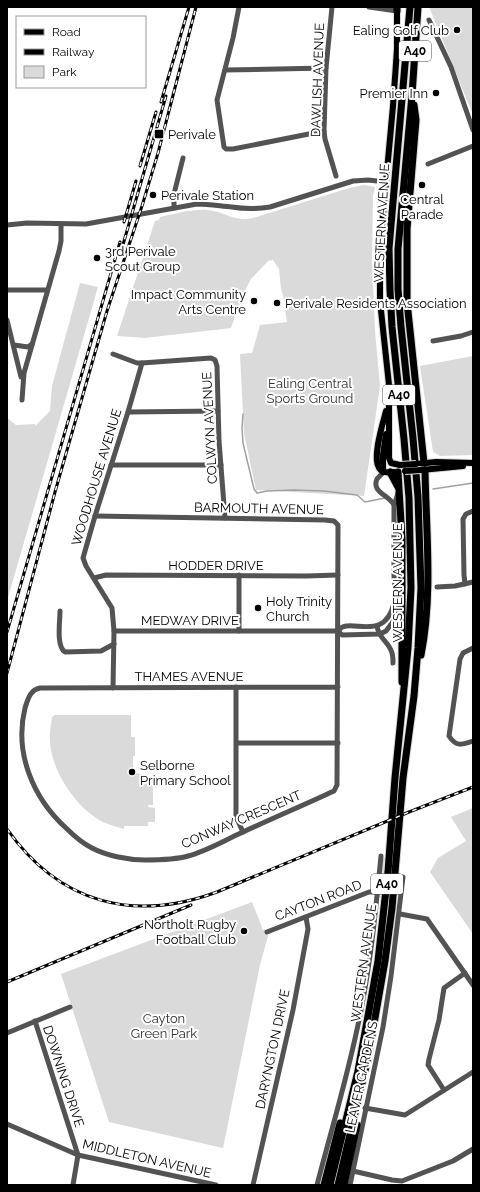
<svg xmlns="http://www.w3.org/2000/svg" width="480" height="1192" font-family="Raleway,sans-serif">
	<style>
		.green { fill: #dadada }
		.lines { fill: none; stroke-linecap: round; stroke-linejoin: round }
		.stream { stroke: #a1a1a1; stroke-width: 1.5 }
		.major-casing { stroke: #dbdbdb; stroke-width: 8 }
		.highway-casing { stroke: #dbdbdb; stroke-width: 9 }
		.minor { stroke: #535353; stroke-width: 5 }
		.major { stroke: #000; stroke-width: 6 }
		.highway { stroke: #000; stroke-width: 7 }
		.rail-casing { stroke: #000; stroke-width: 3 }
		.rail { stroke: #fff; stroke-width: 1.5; stroke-dasharray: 4.5; stroke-linecap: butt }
		.major-bridge-casing { stroke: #dbdbdb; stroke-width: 8; stroke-linecap: butt }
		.major-bridge { stroke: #000; stroke-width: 6 }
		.poi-dot { fill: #000; stroke: #fff; stroke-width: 1.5 }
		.labels { text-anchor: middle; stroke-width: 4; stroke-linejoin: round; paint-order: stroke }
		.shield { fill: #fff; stroke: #4c4c4c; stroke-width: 1 }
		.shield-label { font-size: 12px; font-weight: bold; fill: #000 }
		.poi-label { font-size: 13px; fill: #000; stroke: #fff; text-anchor: start }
		.street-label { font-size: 13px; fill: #000; stroke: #fff }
		.park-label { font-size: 13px; fill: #313131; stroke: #fff }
	</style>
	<rect width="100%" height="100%" fill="#fff"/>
	<g class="green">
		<path d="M431 7H473V115L430 9Z"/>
		<path d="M364 185 375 187 373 196 372 258 375 331 380 386 364 496 256 490 244 433 240 354 252 353 260 325 287 322 283 295 281 289 279 269 273 260 268 261 251 279 242 296 240 293 242 297 231 328 145 338 117 336 155 221 159 220 160 217C175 214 192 209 207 210 226 212 233 222 253 218L349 188Z"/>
		<path d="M80 283 98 287 7 601V418L16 425 35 424V426L50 411 52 386Z"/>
		<path d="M473 356V455L440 456 433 452 420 366Z"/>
		<path d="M55 715H131V737H135V756H133V772L141 774V778H153V805H148V807L155 808V822H148V826H124V829C117 827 110 825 103 822 76 808 52 772 50 742 49 733 51 725 52 717Z"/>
		<path d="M473 808V934L430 872 438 858 466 841 451 817Z"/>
		<path d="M383 858H385L381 898 379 897Z"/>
		<path d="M252 902 263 930 265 929 268 936 260 965 223 1148 109 1122 61 974Z"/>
	</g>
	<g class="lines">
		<g class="stream">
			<path d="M243 414 242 428 243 443 254 489 257 493 267 491 294 490 324 491 357 495 365 502 385 498"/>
			<path d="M433 489 473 483"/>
		</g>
		<defs>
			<g id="major">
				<path d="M397 11V49L393 106 380 247V301L389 385V458L391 463 400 465"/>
				<path d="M386 411C383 423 372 457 379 468 382 473 388 473 394 472"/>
				<path d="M416 464 436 462 473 463"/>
				<path d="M421 470 463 466"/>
				<path d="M383 472V455L386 434"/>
			</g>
			<g id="highway">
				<path d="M397 11V7"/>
				<path d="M414 105 416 120 407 229V302L424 463"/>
				<path d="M390 472 398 487"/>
				<path d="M398 472 402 539V682"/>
				<path d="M421 655C433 594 426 532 425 470"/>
				<path d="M324 1185 340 1123"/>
				<path d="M330 1185 358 1071 378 961 388 872 395 778 408 648 411 588 409 498 404 439 392 327 390 290 389 248 410 7"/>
				<path d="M338 1185 368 1058 385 961 392 908 403 778 414 696 418 648 421 588 418 497 413 438 401 327 398 289V249L412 95 418 7"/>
				<path d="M344 1185 357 1125"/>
			</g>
		</defs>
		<use href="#major" class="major-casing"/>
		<use href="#highway" class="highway-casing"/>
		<g class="minor">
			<path d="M239 7 233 38 217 100 224 147 226 149H233L324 131"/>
			<path d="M332 7 326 68 324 131 325 139 336 176"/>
			<path d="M369 7 397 11"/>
			<path d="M429 20 451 67 473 130"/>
			<path d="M225 70 326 68"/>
			<path d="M428 164 473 146"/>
			<path d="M174 208V194L183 158"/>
			<path d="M7 225 27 223 86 224 197 204C209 204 220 206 232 207 244 209 257 209 270 207L353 181 368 180 386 182"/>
			<path d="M7 290H47"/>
			<path d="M7 320 21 377"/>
			<path d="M433 341 461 336 473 332"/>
			<path d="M14 345 28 347 32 344"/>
			<path d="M113 354 137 363H142L211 358 215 360 217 366 219 441 225 518"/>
			<path d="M22 400 24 373 59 251 61 241V224"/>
			<path d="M128 412 218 411"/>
			<path d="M111 465H221"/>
			<path d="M383 472C382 475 379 476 377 479 371 492 389 495 394 505"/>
			<path d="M95 516 325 520 334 521 338 525 337 785 334 791C304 805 273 818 243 832 225 840 207 851 188 856 175 860 159 860 145 860 129 860 107 856 92 848 82 843 74 836 66 828 33 798 14 753 25 708 28 699 30 690 40 688L338 687"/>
			<path d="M94 578 106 575 306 576 338 575"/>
			<path d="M465 584 464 575 463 519 466 514 473 511"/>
			<path d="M437 587 455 586 473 582"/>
			<path d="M60 611C60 622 56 646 65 652L101 651 114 644"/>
			<path d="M377 626C379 642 394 642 393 663"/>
			<path d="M114 631H338"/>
			<path d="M239 631V575"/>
			<path d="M338 631 342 635 380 634 386 631 395 619 397 612 394 576V506L398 493"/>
			<path d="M338 631C348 615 384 645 394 603"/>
			<path d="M473 648 463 653 460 659 449 736C456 747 462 745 473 741"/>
			<path d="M236 687V817L243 832"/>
			<path d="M113 688 114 631 112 608 86 566 83 558 95 516 128 412 142 363"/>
			<path d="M237 743H338"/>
			<path d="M400 914 427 919 473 985"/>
			<path d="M267 932 369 892H377"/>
			<path d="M35 1021 78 1155 73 1185"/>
			<path d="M7 1033 70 1007"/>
			<path d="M444 1090 428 1065 429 1059 439 1020 444 988 465 973"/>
			<path d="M365 1108 405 1115 473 1072"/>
			<path d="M7 1124 78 1155 216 1185"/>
			<path d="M353 1171 392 1180 402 1181 453 1161 473 1149"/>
			<path d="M253 1185 293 1010 308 929 306 917"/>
			<path d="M317 1185C332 1127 350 1069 361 1010 371 960 376 907 381 856"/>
			<path d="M350 1185 383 1027 391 976 403 877"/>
		</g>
		<use href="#major" class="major"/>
		<use href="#highway" class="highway"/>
		<defs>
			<g id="rail">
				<path d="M161 102 189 7"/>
				<path d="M140 166 156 112"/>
				<path d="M124 222 136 181"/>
				<path d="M122 248 166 96"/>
				<path d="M7 632 120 242"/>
				<path d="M7 673 55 492 107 311 142 206 158 153 196 7"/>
				<path d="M7 829C59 903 133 923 217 892L409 812 473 787"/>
				<path d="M7 982 191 905"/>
			</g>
		</defs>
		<use href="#rail" class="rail-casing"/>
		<use href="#rail" class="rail"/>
		<defs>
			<g id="major-bridge">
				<path d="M400 465 416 464"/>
				<path d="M405 471 421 470"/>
			</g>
		</defs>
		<use href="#major-bridge" class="major-bridge-casing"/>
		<use href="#major-bridge" class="major-bridge"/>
	</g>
	<g class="poi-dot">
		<circle cx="457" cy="30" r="4"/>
		<circle cx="436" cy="93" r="4"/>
		<rect x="154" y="129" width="10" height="10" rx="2"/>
		<circle cx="422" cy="185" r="4"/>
		<circle cx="153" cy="195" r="4"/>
		<circle cx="97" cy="258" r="4"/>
		<circle cx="254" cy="301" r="4"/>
		<circle cx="277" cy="303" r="4"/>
		<circle cx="258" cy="608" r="4"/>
		<circle cx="132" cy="772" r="4"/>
		<circle cx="244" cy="931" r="4"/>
	</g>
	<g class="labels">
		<g class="shield">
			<rect x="399" y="41" width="32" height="20" rx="3"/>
			<rect x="383" y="385" width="32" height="20" rx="3"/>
			<rect x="371" y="874" width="32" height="20" rx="3"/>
		</g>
		<g class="shield-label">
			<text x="415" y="55">A40</text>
			<text x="399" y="399">A40</text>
			<text x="387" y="888">A40</text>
		</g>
		<g class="poi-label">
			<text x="449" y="35" text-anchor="end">Ealing Golf Club</text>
			<text x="428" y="98" text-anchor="end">Premier Inn</text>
			<text x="168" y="139">Perivale</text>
			<text x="161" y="200">Perivale Station</text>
			<text x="422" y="204" text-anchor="middle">Central<tspan x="422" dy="15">Parade</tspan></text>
			<text x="105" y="256">3rd Perivale<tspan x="105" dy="15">Scout Group</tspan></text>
			<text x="246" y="299" text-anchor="end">Impact Community<tspan x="246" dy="15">Arts Centre</tspan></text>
			<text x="285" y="308">Perivale Residents Association</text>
			<text x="266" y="606">Holy Trinity<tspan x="266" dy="15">Church</tspan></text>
			<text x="140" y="770">Selborne<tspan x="140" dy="15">Primary School</tspan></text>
			<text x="236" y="929" text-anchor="end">Northolt Rugby<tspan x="236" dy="15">Football Club</tspan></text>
		</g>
		<g class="street-label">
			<text transform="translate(317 80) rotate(-88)" y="5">DAWLISH AVENUE</text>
			<text transform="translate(381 223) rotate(-87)" y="5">WESTERN AVENUE</text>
			<text transform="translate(209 428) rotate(-93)" y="5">COLWYN AVENUE</text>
			<text transform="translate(96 477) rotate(-73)" y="5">WOODHOUSE AVENUE</text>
			<text transform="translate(259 508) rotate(1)" y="5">BARMOUTH AVENUE</text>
			<text x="216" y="570">HODDER DRIVE</text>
			<text transform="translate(397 583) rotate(-90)" y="5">WESTERN AVENUE</text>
			<text x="190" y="625">MEDWAY DRIVE</text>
			<text x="189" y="681">THAMES AVENUE</text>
			<text transform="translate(241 819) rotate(-23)" y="5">CONWAY CRESCENT</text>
			<text transform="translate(318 900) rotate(-21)" y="5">CAYTON ROAD</text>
			<text transform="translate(363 963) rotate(-82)" y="5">WESTERN AVENUE</text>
			<text transform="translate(272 1049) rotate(-78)" y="5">DARYNGTON DRIVE</text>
			<text transform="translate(64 1076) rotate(72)" y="5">DOWNING DRIVE</text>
			<text transform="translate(361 1077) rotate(-78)" y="5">LEAVER GARDENS</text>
			<text transform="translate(147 1158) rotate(13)" y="5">MIDDLETON AVENUE</text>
		</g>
		<g class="park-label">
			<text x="310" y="388">Ealing Central<tspan x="310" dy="15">Sports Ground</tspan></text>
			<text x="164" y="1023">Cayton<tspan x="164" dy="15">Green Park</tspan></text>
		</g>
	</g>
	<rect width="480" height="1192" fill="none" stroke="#000000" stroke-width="16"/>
	<rect x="16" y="16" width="130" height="72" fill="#ffffff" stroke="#999999"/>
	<rect x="24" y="29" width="20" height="6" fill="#000000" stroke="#999999"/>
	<text x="52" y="36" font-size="12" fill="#000000">Road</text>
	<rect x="24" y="49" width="20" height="6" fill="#000000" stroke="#999999"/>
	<text x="52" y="56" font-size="12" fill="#000000">Railway</text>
	<rect x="24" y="66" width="20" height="12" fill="#dadada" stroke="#999999"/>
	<text x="52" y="76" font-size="12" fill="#000000">Park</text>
</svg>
